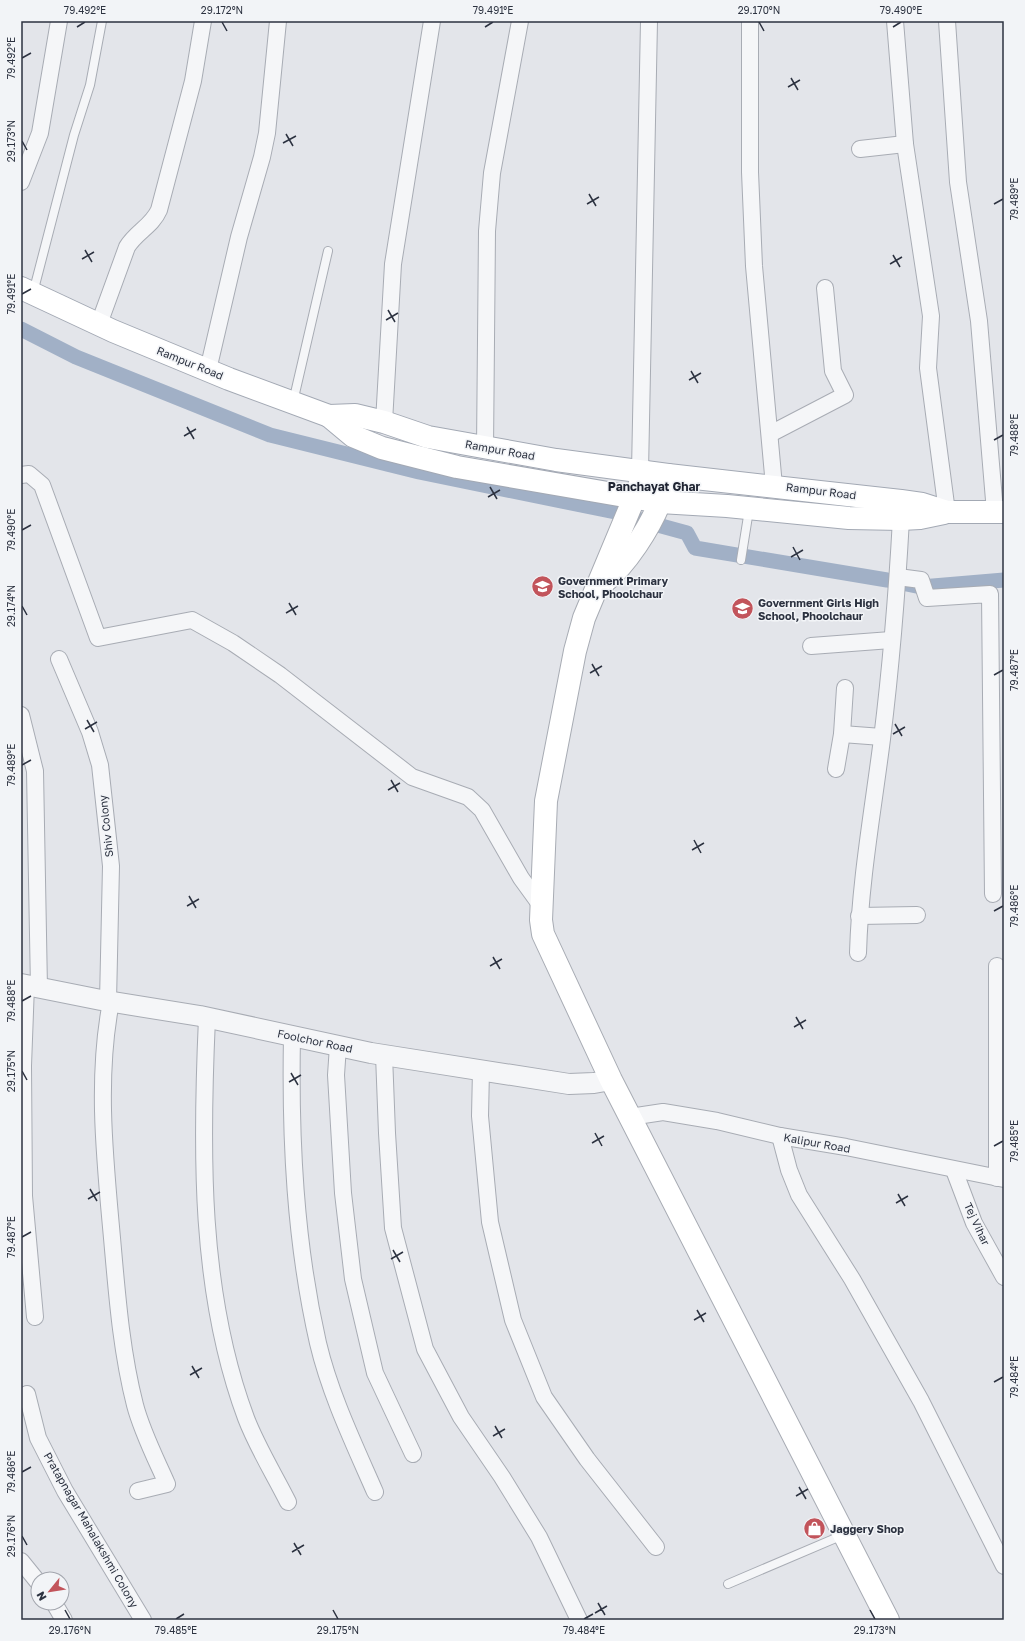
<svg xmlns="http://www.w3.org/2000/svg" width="1025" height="1641" font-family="'Golos Text',sans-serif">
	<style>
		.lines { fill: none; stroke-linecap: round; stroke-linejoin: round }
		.canal { stroke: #a1b0c6; stroke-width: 15 }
		.service-casing { stroke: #a8acb4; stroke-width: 10 }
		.minor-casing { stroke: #a8acb4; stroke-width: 18 }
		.tertiary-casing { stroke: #a8acb4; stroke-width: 22 }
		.secondary-casing { stroke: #a8acb4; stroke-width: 24 }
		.primary-casing { stroke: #a3a9b4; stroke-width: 24 }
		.service { stroke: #f5f6f8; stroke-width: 8 }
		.minor { stroke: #f5f6f8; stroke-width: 16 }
		.tertiary { stroke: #f5f6f8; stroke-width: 20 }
		.secondary { stroke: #fff; stroke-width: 22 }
		.primary { stroke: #fff; stroke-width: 22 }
		.ticks { fill: none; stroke: #2c3240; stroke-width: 1.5 }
		.labels { text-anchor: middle; stroke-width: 3; stroke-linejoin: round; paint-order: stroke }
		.street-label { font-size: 11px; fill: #2c3240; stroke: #f2f4f7 }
		.poi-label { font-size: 11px; font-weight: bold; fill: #2c3240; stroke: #f2f4f7; text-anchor: start }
		.neighbourhood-label { font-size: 12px; font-weight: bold; fill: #1e2331; stroke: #f2f4f7 }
		.neatline { fill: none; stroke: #2c3240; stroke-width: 1.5 }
		.ticks-label { font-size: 10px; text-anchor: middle; fill: #2c3240 }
	</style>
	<rect width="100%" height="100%" fill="#e3e5ea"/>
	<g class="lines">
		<g class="canal">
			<path d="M21 329 76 357 270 435 419 472 635 516"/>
			<path d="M654 524 687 533 695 548 887 580 921 587 1004 580"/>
		</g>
		<defs>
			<g id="service">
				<path d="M33 293 74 135 90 85 102 21"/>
				<path d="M293 402 328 251"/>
				<path d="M741 560 749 510"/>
				<path d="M728 1584 843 1535"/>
			</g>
			<g id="minor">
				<path d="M750 21V172L754 266 774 486"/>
				<path d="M895 21 905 144 931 316 928 368 947 512"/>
				<path d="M947 21 958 182 979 321 995 512"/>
				<path d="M860 149 905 144"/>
				<path d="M21 182 40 133 59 21"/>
				<path d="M99 324 127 247C136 232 152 226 159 210L193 81 203 21"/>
				<path d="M208 370 239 237 262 157 267 133 278 21"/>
				<path d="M384 422 393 264 432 21"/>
				<path d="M770 434 845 395 833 371 825 288"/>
				<path d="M485 449 487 231 492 173 520 21"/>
				<path d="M640 471 649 21"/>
				<path d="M21 475 29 474 42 485 98 638 192 620 233 643 280 675 412 777 468 797 482 810 521 878 542 907"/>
				<path d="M898 577 921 580 927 598 990 594 993 894"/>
				<path d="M811 646 891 640"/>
				<path d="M59 659 90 732 100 765 111 866 108 1001"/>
				<path d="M21 715 35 771 39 989"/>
				<path d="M842 734 882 737"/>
				<path d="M836 769 842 734 845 688"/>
				<path d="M859 916 917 915"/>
				<path d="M858 953C860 881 873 810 882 739 891 666 897 592 901 519"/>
				<path d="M26 985 23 1066 24 1196 35 1317"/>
				<path d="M111 1002C96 1079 105 1160 112 1238 117 1294 121 1350 135 1405 142 1432 156 1459 167 1484L138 1491"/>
				<path d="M207 1018C201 1150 199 1292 246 1418 257 1447 274 1474 288 1502"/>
				<path d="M292 1036C290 1139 295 1242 318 1343 330 1394 354 1444 375 1492"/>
				<path d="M338 1046 336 1075 343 1193 353 1279 375 1373 413 1454"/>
				<path d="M384 1055 387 1133 393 1228 425 1349 461 1417 502 1477 539 1537 579 1620"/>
				<path d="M481 1070 480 1116 490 1222 513 1320 544 1397 587 1459 656 1547"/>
				<path d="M630 1117 663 1112 717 1121 780 1136 846 1147 1004 1179"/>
				<path d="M780 1136 789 1170 799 1195 852 1279 921 1401 1004 1566"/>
				<path d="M954 1170 974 1223 1004 1277"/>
				<path d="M997 1178V966"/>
				<path d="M27 1394 38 1438 65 1491 143 1620"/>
				<path d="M21 1561 38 1582"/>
				<path d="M54 1603 64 1620"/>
			</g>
			<path id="tertiary" d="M21 984 101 1000 200 1016 371 1053 569 1084 594 1083 611 1080"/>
			<g id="secondary">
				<path d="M645 472 584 618 575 651 546 801 541 920 543 934 611 1080 888 1620"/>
				<path d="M604 582C626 565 650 527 660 502 664 493 666 484 668 475"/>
			</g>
			<g id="primary">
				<path d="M21 288 113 331 229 379 329 416 355 415 384 422 428 437 556 460 668 475 901 501 922 504 947 512H1004"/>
				<path d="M329 416 353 436 382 448 457 467 660 502 727 506 849 518 901 519 920 518 944 513"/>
			</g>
		</defs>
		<use href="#service" class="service-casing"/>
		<use href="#minor" class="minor-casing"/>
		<use href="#tertiary" class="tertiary-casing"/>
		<use href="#secondary" class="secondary-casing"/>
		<use href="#primary" class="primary-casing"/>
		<use href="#service" class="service"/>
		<use href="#minor" class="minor"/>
		<use href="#tertiary" class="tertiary"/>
		<use href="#secondary" class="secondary"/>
		<use href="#primary" class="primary"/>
	</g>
	<path class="ticks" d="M222 22 227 31M759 22 764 31M77 27 85 22M485 27 493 22M893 27 901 22M22 58 31 53M791 78 798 90M788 87 800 80M286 134 293 146M22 141 27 150M283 143 296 136M589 194 596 206M587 204 599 197M994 204 1003 199M85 250 92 262M893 255 900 267M82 259 94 252M890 264 902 257M22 294 31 289M388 310 395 322M386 320 398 313M691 371 698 383M689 380 701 373M187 427 194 439M184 436 196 429M994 440 1003 435M490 487 497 499M488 497 500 490M22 530 31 525M793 547 800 560M791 557 803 550M289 603 296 615M22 606 27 615M286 613 298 606M592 664 599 676M590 673 602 666M994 675 1003 670M87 720 94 732M895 724 902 736M85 729 97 722M893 734 905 727M22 765 31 760M391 780 398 792M388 790 400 783M694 840 701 853M692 850 704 843M189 896 196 908M187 906 199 899M994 911 1003 906M493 957 500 969M490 966 502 959M22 1001 31 996M796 1017 803 1029M794 1027 806 1020M22 1071 27 1080M291 1073 298 1085M289 1082 301 1075M595 1133 602 1146M592 1143 604 1136M994 1146 1003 1141M90 1189 97 1201M898 1194 905 1206M88 1199 100 1192M896 1203 908 1196M22 1237 31 1232M393 1250 400 1262M391 1259 403 1252M697 1310 704 1322M694 1320 706 1313M192 1366 199 1378M190 1375 202 1368M994 1382 1003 1377M495 1426 502 1438M493 1436 505 1429M22 1472 31 1467M799 1487 806 1499M796 1496 808 1489M22 1536 27 1545M294 1543 301 1555M292 1552 304 1545M598 1603 605 1615M65 1610 70 1619M333 1610 338 1619M870 1610 875 1619M595 1613 607 1606M176 1619 184 1614M584 1619 593 1614"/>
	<defs>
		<symbol id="school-disc" viewBox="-11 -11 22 22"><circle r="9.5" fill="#c2545b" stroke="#f2f4f7"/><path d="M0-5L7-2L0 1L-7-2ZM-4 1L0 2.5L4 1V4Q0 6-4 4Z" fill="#fff"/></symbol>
		<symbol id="shop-disc" viewBox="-11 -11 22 22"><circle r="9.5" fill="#c2545b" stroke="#f2f4f7"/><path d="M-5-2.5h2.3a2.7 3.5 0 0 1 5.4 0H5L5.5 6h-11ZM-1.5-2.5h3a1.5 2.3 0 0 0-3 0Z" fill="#fff"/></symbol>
	</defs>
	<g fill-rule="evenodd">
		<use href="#school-disc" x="530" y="574" width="25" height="25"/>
		<use href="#school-disc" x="730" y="596" width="25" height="25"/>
		<use href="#shop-disc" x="802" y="1516" width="25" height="25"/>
	</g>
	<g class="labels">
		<g class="street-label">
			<text transform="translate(190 363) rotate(22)" y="4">Rampur Road</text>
			<text transform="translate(500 450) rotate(10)" y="4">Rampur Road</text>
			<text transform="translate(821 491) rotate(7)" y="4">Rampur Road</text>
			<text transform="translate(106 826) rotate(-96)" y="4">Shiv Colony</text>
			<text transform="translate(315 1041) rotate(12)" y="4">Foolchor Road</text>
			<text transform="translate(817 1143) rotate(10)" y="4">Kalipur Road</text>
			<text transform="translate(977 1224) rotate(65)" y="4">Tej Vihar</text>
			<text transform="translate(91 1530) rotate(60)" y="4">Pratapnagar Mahalakshmi Colony</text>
		</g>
		<g class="poi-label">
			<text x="558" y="585">Government Primary<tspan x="558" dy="13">School, Phoolchaur</tspan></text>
			<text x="758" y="607">Government Girls High<tspan x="758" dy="13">School, Phoolchaur</tspan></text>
			<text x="830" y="1533">Jaggery Shop</text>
		</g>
		<g class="neighbourhood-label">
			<text x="654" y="491">Panchayat Ghar</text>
		</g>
	</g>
	<rect width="1025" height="1641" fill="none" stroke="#f2f4f7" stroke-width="44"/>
	<g transform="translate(50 1591) rotate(240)"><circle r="19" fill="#f2f4f7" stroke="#a3a6ae"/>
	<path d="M0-3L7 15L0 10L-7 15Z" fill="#c2545b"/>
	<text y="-6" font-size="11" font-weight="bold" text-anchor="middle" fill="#2c3240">N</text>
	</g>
	<rect x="22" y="22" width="981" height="1597" class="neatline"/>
	<g class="ticks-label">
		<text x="85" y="14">79.492°E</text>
		<text x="222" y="14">29.172°N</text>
		<text x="493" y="14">79.491°E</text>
		<text x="759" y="14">29.170°N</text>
		<text x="901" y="14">79.490°E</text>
		<text transform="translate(11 58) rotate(-90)" y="4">79.492°E</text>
		<text transform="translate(11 141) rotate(-90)" y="4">29.173°N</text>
		<text transform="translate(1014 199) rotate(-90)" y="4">79.489°E</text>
		<text transform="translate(11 294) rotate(-90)" y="4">79.491°E</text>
		<text transform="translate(1014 435) rotate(-90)" y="4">79.488°E</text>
		<text transform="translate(11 530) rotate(-90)" y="4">79.490°E</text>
		<text transform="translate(11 606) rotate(-90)" y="4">29.174°N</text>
		<text transform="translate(1014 670) rotate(-90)" y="4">79.487°E</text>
		<text transform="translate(11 765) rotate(-90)" y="4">79.489°E</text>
		<text transform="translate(1014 906) rotate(-90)" y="4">79.486°E</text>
		<text transform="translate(11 1001) rotate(-90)" y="4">79.488°E</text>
		<text transform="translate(11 1071) rotate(-90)" y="4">29.175°N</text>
		<text transform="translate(1014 1141) rotate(-90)" y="4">79.485°E</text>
		<text transform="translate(11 1237) rotate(-90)" y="4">79.487°E</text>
		<text transform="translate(1014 1377) rotate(-90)" y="4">79.484°E</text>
		<text transform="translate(11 1472) rotate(-90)" y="4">79.486°E</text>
		<text transform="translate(11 1536) rotate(-90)" y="4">29.176°N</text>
		<text x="70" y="1634">29.176°N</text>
		<text x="176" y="1634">79.485°E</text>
		<text x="338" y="1634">29.175°N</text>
		<text x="584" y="1634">79.484°E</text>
		<text x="875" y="1634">29.173°N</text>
	</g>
</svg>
